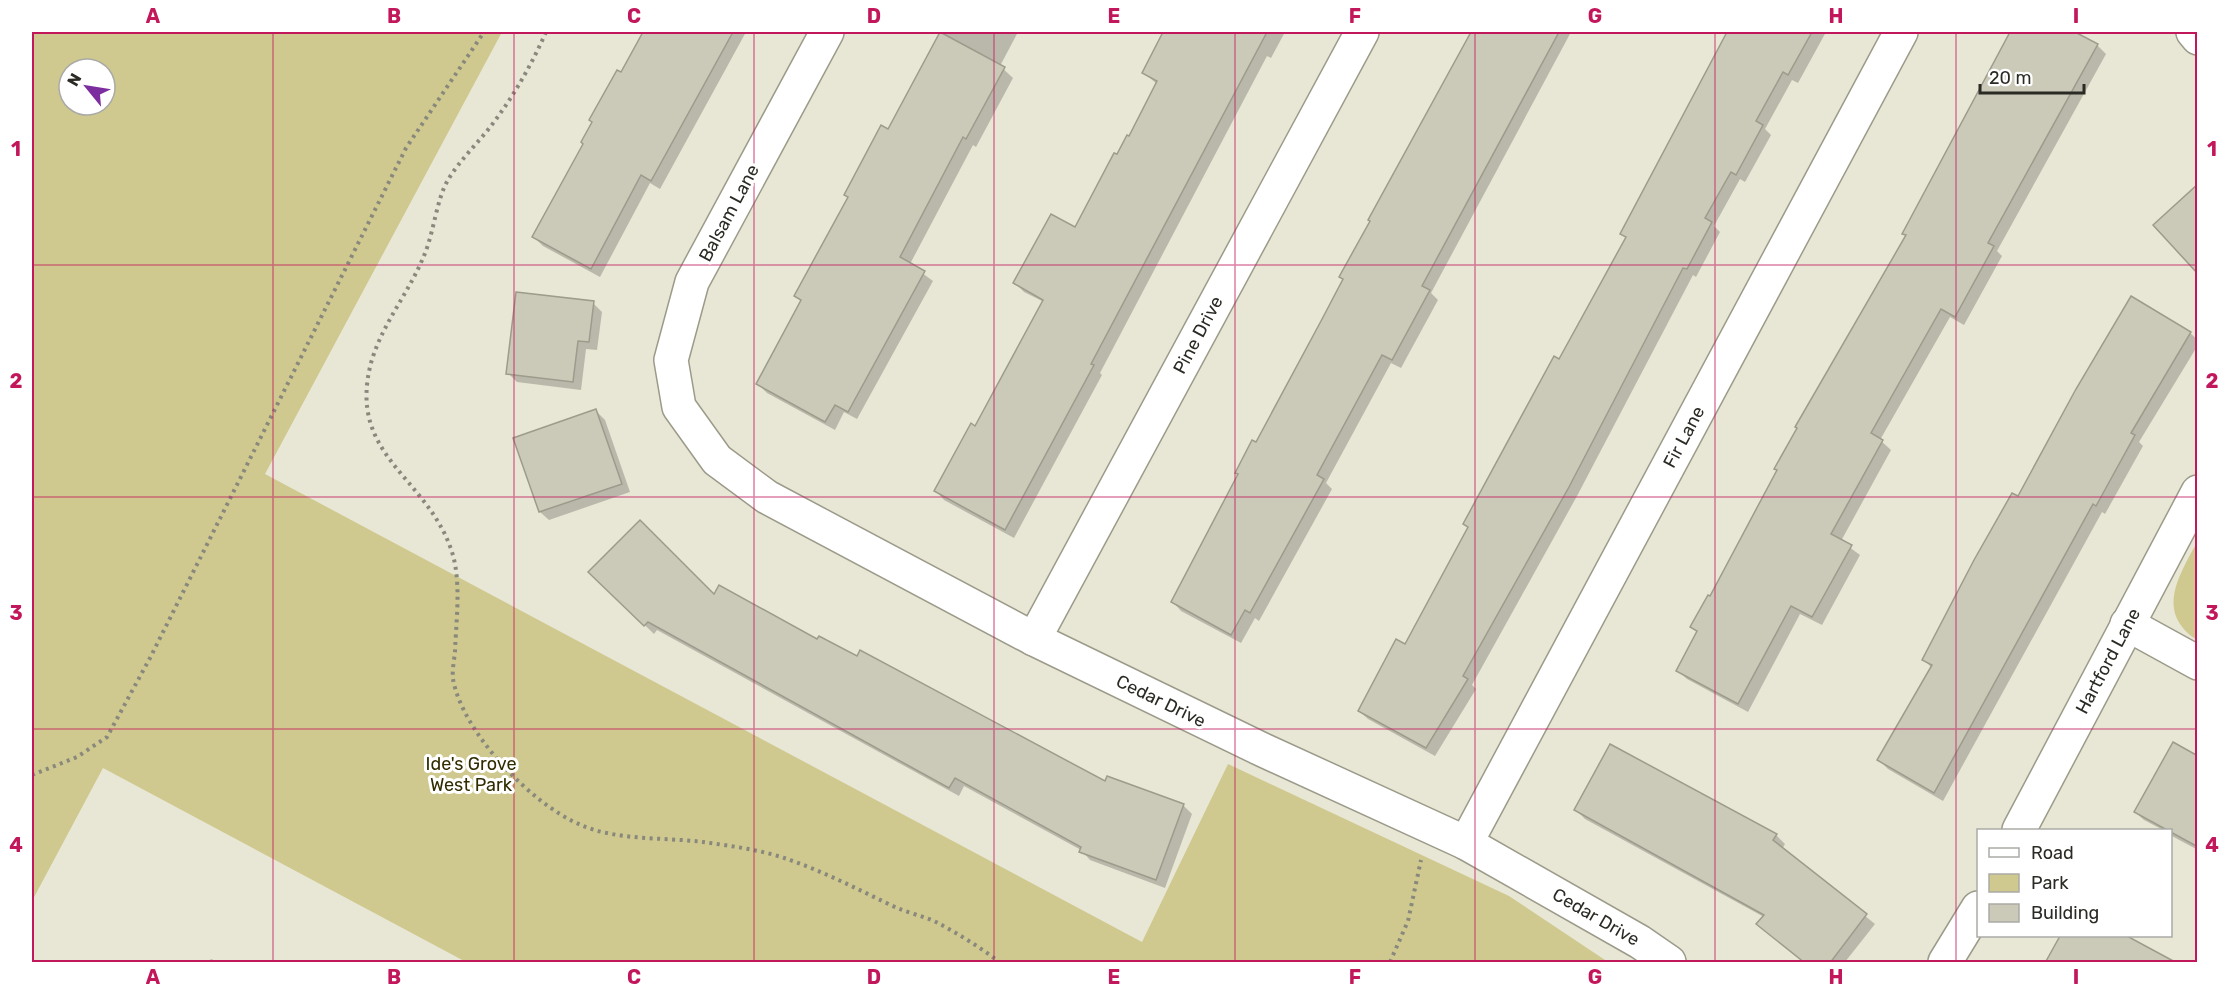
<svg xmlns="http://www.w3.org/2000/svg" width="2229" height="994" font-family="Rubik,sans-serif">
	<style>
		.green { fill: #cfc98f; fill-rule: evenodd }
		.shadow { fill: #0003 }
		.building { fill: #cbc9b8; stroke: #9d9b8b; stroke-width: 1.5 }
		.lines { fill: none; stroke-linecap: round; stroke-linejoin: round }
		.minor-casing { stroke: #9c9b8a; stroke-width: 36 }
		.path { stroke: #89887c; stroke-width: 4; stroke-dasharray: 3 4.5; stroke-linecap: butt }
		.minor { stroke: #fff; stroke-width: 33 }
		.grid { fill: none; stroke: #c2185b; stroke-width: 1.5; stroke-opacity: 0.55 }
		.labels { text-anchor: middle; stroke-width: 6; stroke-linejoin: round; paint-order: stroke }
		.street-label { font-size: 18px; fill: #2b2a24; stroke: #fff }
		.park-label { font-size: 18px; fill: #312c00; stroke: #fff }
		.neatline { fill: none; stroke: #c2185b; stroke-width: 2 }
		.grid-label { font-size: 20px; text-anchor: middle; font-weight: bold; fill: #c2185b }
	</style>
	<rect width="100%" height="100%" fill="#e8e7d5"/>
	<g class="green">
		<path d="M32 32H502L265 474 1142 942 1228 764 1509 896 1608 962H466L103 768 32 901ZM69 69H105V105H69Z"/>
		<path d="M2197 542V640C2155 612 2179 576 2197 542Z"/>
	</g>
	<g class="shadow">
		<path d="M645 32H746L660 189 650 183 600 277 543 246 534 237Z"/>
		<path d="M942 32H1018L1000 66 1013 78 976 147 973 145 910 264 933 281 857 419 844 412 835 430 767 393 758 384 802 302 796 296 849 198 845 195 888 131Z"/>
		<path d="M1185 32H1285L1271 58 1267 56 1100 373 1102 375 1014 538 944 500 936 491 976 428 1044 302 1024 292 1015 283 1075 229 1130 138 1157 84 1143 72 1170 60Z"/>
		<path d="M1473 32H1571L1431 293 1438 300 1401 368 1391 363 1326 483 1332 489 1259 621 1255 618 1241 643 1181 611 1173 602 1323 322 1372 221 1370 220Z"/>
		<path d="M1729 32H1826L1798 83 1792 80 1765 129 1771 135 1745 182 1740 179 1714 226 1720 232 1696 277 1693 275 1577 496 1472 685 1476 689 1435 756 1368 719 1359 711 1405 646 1627 239 1622 233Z"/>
		<path d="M2012 32H2072L2097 45 2106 54 1997 251 2002 256 1964 325 1950 317 1880 440 1891 450 1841 541 1860 555 1822 625 1800 614 1748 712 1687 679 1678 671 1698 633 1692 627 1711 598 1907 236 1904 233Z"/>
		<path d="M2132 298 2190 333 2198 340V345L2139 442 2143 446 2105 514 2102 512 1943 801 1888 769 1879 760 1932 668 1924 660Z"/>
		<path d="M593 303 602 312 597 350 586 349 581 390 517 382 508 373Z"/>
		<path d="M596 411 605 420 630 492 549 520 540 512Z"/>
		<path d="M590 572 714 596 818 641 1106 783 1183 805 1192 814 1165 888 1090 860 1081 850 964 786 959 796 657 630 654 634Z"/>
		<path d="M2198 757V850L2170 835V830H2163L2144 820 2135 812Z"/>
		<path d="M1576 810 1776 835 1785 844 1782 849 1875 924 1845 962H1805L1758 924 1764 917 1585 819Z"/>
		<path d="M2062 936H2124L2144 946 2047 962Z"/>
		<path d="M212 959 215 962H204Z"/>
	</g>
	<g class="building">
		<path d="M643 32H733L651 181 641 175 591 269 532 237 583 144 581 142 592 122 589 120 617 70 621 72Z"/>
		<path d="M940 32 1005 67 966 139 963 137 900 257 925 271 848 412 835 405 825 422 756 384 801 300 794 296 848 197 844 195 881 125 888 129Z"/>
		<path d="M1163 32H1267L1091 364 1094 365 1005 530 934 491 971 423 975 426 1043 300 1013 283 1051 214 1075 227 1114 153 1117 154 1127 135 1129 136 1157 81 1142 73Z"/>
		<path d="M1471 32H1559L1422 286 1430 290 1392 360 1382 355 1317 475 1324 479 1250 613 1245 610 1231 635 1171 602 1238 474 1235 473 1252 440 1256 442 1321 321 1343 279 1339 277 1370 221 1368 220Z"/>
		<path d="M1727 32H1812L1788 75 1783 72 1756 121 1763 125 1736 175 1731 172 1705 218 1712 222 1687 269 1683 268 1569 487 1463 676 1468 679 1426 748 1358 711 1396 639 1405 644 1468 527 1463 524 1554 356 1559 359 1626 237 1620 234Z"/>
		<path d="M2010 32H2075L2098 44 1988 243 1994 246 1955 317 1941 309 1871 433 1883 440 1831 534 1852 545 1812 617 1791 606 1738 704 1676 671 1697 631 1690 627 1708 595 1710 596 1777 470 1774 469 1797 428 1795 427 1906 235 1902 234Z"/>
		<path d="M2198 184V274L2153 225Z"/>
		<path d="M516 292 594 301 589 342 578 341 573 382 506 374Z"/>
		<path d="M2131 296 2191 332 2131 433 2135 435 2096 506 2093 504 1934 793 1877 760 1932 665 1922 660 1974 560 2012 493 2018 496 2076 389Z"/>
		<path d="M596 409 622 484 539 512 513 438Z"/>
		<path d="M640 520 714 594 719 585 817 639 819 636 857 656 860 650 1105 781 1107 776 1184 804 1156 880 1079 852 1081 847 955 778 949 788 648 622 644 626 588 572Z"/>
		<path d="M2173 742 2198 756V847L2134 812Z"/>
		<path d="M1610 744 1777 834 1773 840 1867 914 1830 963H1805L1756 924 1764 915 1574 810Z"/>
		<path d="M2060 936H2127L2177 963H2045Z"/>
	</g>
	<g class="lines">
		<defs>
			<g id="minor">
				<path d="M827 32 692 282 671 360 679 407 717 460 767 497 1034 639 1263 750 1466 843 1640 942 1669 962"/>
				<path d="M2193 32 2198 38"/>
				<path d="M2127 624 2198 663"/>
				<path d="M1034 639 1362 32"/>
				<path d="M2019 830 2198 492"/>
				<path d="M1466 843 1901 32"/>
				<path d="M1945 962 1978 908"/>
			</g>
		</defs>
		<use href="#minor" class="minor-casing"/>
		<g class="path">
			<path d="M546 32C531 66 513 97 491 126 477 144 459 161 448 180 436 200 434 234 423 258 408 294 382 324 371 363 347 455 425 475 451 549 462 580 456 620 455 652 454 661 452 671 453 679 462 732 532 805 581 825 618 841 663 837 703 842 731 846 763 850 790 860 827 873 861 891 897 908 909 913 923 916 936 922 957 933 980 947 999 962"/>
			<path d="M32 775 77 757 107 737 150 658 406 148 484 32"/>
			<path d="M1390 962 1408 921 1421 860"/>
		</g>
		<use href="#minor" class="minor"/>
	</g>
	<path class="grid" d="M273 32V962M514 32V962M754 32V962M994 32V962M1235 32V962M1475 32V962M1715 32V962M1956 32V962M32 265H2198M32 497H2198M32 729H2198"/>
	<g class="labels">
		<g class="street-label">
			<text transform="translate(729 213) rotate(-62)" y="6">Balsam Lane</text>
			<text transform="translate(1198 335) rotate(-62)" y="6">Pine Drive</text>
			<text transform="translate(1684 437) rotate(-62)" y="6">Fir Lane</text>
			<text transform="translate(2108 661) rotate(-62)" y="6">Hartford Lane</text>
			<text transform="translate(1161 701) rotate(26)" y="6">Cedar Drive</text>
			<text transform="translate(1596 917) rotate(30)" y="6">Cedar Drive</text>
		</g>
		<g class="park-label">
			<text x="471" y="770">Ide's Grove<tspan x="471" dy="21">West Park</tspan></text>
		</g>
	</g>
	<rect width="2229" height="994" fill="none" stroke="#ffffff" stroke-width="66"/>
	<rect x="1977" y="829" width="195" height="108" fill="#ffffff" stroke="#aaaaa7" stroke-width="1.5"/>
	<rect x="1989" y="848" width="30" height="9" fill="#ffffff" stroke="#aaaaa7" stroke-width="1.5"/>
	<text x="2031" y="859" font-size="18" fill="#2b2a24">Road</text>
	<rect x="1989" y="874" width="30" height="18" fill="#cfc98f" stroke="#aaaaa7" stroke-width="1.5"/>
	<text x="2031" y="889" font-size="18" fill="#2b2a24">Park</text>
	<rect x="1989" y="904" width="30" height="18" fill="#cbc9b8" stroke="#aaaaa7" stroke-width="1.5"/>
	<text x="2031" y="919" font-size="18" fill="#2b2a24">Building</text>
	<g transform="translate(87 87) rotate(300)"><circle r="28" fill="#ffffff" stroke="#aaaaa7" stroke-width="1.5"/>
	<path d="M0-4.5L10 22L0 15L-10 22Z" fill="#7c2e9f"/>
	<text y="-9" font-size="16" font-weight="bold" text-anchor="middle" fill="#2b2a24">N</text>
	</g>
	<path d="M1980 84v9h104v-9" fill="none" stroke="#2b2a24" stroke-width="3"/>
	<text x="1989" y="84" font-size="18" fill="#2b2a24" stroke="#ffffff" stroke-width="4.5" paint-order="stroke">20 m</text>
	<rect x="33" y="33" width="2163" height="928" class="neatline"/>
	<g class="grid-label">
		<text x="153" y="23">A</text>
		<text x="394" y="23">B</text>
		<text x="634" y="23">C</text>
		<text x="874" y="23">D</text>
		<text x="1114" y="23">E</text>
		<text x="1355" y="23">F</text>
		<text x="1595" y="23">G</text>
		<text x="1836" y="23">H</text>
		<text x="2076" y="23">I</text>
		<text x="16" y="156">1</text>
		<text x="2212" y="156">1</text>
		<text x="16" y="388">2</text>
		<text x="2212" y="388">2</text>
		<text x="16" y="620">3</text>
		<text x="2212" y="620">3</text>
		<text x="16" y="852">4</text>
		<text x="2212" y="852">4</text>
		<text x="153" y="984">A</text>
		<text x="394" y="984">B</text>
		<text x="634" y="984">C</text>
		<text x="874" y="984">D</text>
		<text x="1114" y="984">E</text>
		<text x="1355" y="984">F</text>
		<text x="1595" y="984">G</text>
		<text x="1836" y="984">H</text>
		<text x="2076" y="984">I</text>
	</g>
</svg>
